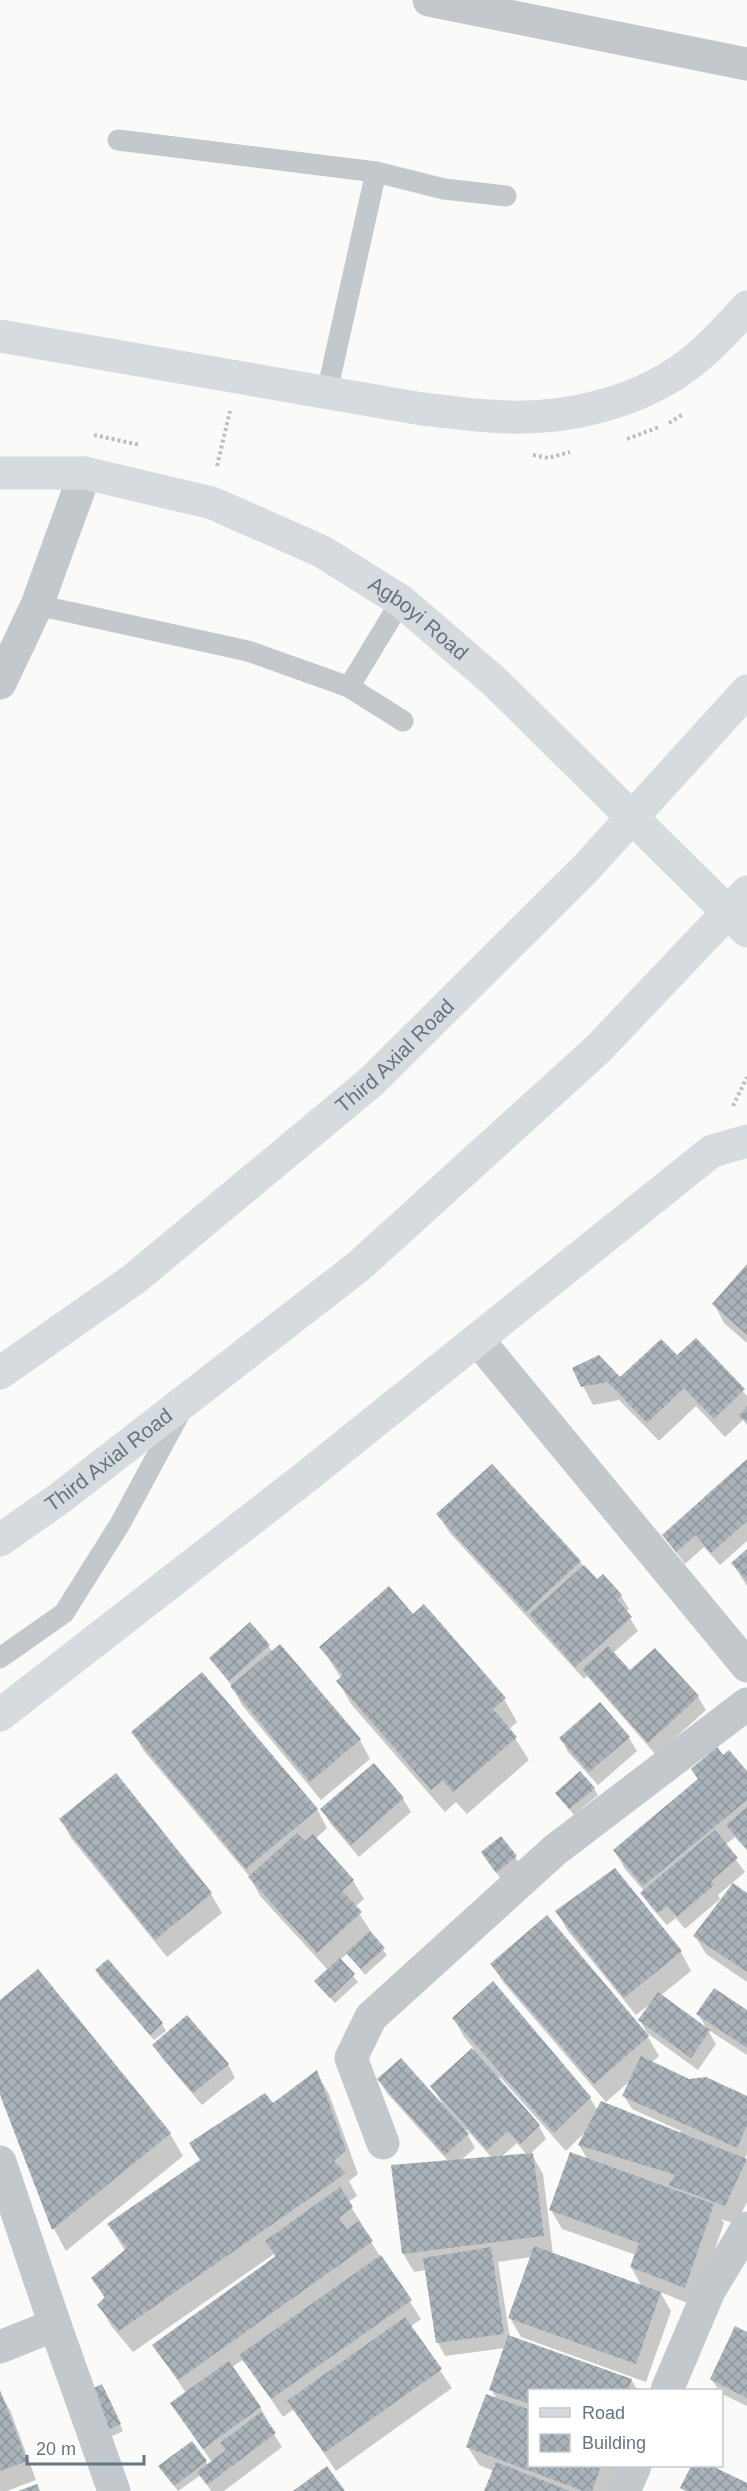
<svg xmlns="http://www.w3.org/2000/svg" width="747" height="2491" font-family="Arial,sans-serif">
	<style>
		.shadow { fill: #0003; fill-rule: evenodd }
		.building { fill: url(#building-cross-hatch) }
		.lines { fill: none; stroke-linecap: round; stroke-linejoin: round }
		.path { stroke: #bbbfc2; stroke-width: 4; stroke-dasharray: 3 3; stroke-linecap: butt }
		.lane { stroke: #c3c8cc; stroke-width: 21 }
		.street { stroke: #c3c8cc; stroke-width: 33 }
		.secondary { stroke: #d6dbdf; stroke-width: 33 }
		.highway { stroke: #d6dbdf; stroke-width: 33 }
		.labels { text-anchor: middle; stroke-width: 6; stroke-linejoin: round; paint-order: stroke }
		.street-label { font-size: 21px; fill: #657683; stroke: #fff }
	</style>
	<defs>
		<pattern id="building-cross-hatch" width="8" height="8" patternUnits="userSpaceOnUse" patternTransform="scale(1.5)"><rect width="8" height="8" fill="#aab3b9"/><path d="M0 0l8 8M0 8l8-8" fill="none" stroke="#8e969c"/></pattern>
	</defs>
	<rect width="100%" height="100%" fill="#fafaf8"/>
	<g class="shadow">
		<path d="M747 1267V1343L724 1323 714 1304Z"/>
		<path d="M696 1340 747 1396V1425L743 1420 725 1437 696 1406 659 1441 619 1400 593 1405 583 1386 620 1379 677 1358Z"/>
		<path d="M747 1461V1541L720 1565 704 1547 685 1564 664 1536Z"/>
		<path d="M438 1514 580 1562 596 1581 603 1576 621 1596 629 1609 626 1612 638 1631 613 1653 630 1672 655 1650 698 1697 706 1710 656 1755 587 1676 584 1679 449 1532Z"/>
		<path d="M747 1551V1586L733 1564Z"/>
		<path d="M413 1616 504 1699 517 1722 509 1729 529 1760 467 1814 456 1802 445 1812 351 1704 338 1681 341 1678 321 1647Z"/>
		<path d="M250 1625 273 1652 280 1646 360 1740 370 1759 321 1800 242 1705 232 1686 211 1659Z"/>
		<path d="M133 1732 317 1809 327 1828 315 1839 353 1881 364 1899 355 1907 371 1932 369 1933 387 1955 365 1975 348 1953 340 1960 358 1982 335 2003 320 1987 328 1970 260 1896 250 1877 144 1751Z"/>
		<path d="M561 1738H629L637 1751 598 1785 568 1752Z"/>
		<path d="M723 1757 747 1773V1850L735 1837 725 1845 745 1872 718 1895 720 1899 685 1929 676 1918 667 1925 650 1906 642 1893 644 1891 625 1869 615 1851Z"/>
		<path d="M374 1765 403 1799 411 1812 359 1857 330 1823 322 1809Z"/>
		<path d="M115 1776 211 1894 222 1913 167 1957 71 1838 61 1819Z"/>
		<path d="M594 1789 598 1795 574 1815 561 1799Z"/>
		<path d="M501 1838 520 1864 501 1879 486 1859Z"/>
		<path d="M614 1870 681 1952 691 1971 660 1996 707 2029 698 2014 747 2012V2055L707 2029 716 2044 698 2070 647 2033 640 2020 650 2004 636 2015 567 1930 557 1911Z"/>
		<path d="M747 1894V1982L706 1954 695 1936Z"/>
		<path d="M546 1918 648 2037 659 2056 651 2063 689 2080 747 2097V2154L744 2160 747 2161V2202L736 2224 721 2219 724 2223 695 2306 660 2292 671 2311 646 2382 521 2337 510 2318 532 2257 498 2262 510 2338 631 2380 638 2390H530V2466H619L609 2491H485L494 2471 479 2465 468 2447 497 2399 491 2389 505 2348 445 2356 438 2343 426 2270 414 2272 403 2253 449 2162 387 2093 379 2080 442 2103 432 2086 474 2049 464 2037 454 2019 590 2098 598 2111 680 2134 681 2131 632 2109 624 2096 632 2079 606 2102 503 1982 492 1964ZM500 2077 566 2151 586 2131 579 2145 588 2160 551 2210 562 2229 636 2255 631 2267 642 2287 553 2255 543 2174 531 2153 546 2139 539 2126 498 2079ZM465 2130H467L492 2158 460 2161 475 2148ZM517 2143 527 2155 500 2158Z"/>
		<path d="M108 1961 162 2024 166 2031 154 2040 100 1977 97 1971Z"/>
		<path d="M38 1971 170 2134 183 2156 66 2251 54 2229 0 2091V2002Z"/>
		<path d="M154 2045 228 2064 235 2078 202 2105 162 2058Z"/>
		<path d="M316 2072 329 2094 358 2174 349 2181 357 2196 348 2202 363 2226 361 2227 421 2319 410 2327 452 2388 336 2471 294 2409 283 2417 244 2359 232 2367 260 2407 268 2421 266 2422 282 2447 224 2491H211L201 2475 178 2491 164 2472 192 2443 208 2465 212 2462 180 2417 186 2393 154 2345 276 2257 274 2254 133 2352 112 2327 99 2305 105 2299 93 2278 125 2251 109 2225 201 2161Z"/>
		<path d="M747 2334V2406L722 2394 711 2379Z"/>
		<path d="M105 2392 123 2431 106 2439Z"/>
		<path d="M0 2393 10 2410 36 2480 7 2491H0Z"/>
	</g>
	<g class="building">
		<path d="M747 1264V1335L712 1304Z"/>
		<path d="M696 1338 745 1389 714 1419 684 1388 647 1423 608 1382 581 1387 572 1368 599 1355 620 1377 661 1339 677 1355Z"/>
		<path d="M747 1406V1422L739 1416Z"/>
		<path d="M747 1459V1521L711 1553 696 1535 676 1552 662 1535Z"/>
		<path d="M492 1464 581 1561 526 1612 436 1514Z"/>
		<path d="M747 1549V1581L731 1563Z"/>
		<path d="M584 1565 597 1579 603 1574 622 1595 617 1600 632 1617 575 1667 529 1614Z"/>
		<path d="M389 1586 413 1614 424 1604 506 1698 493 1709 517 1737 453 1792 443 1780 431 1790 336 1681 343 1675 319 1647Z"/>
		<path d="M250 1622 270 1645 229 1681 209 1658Z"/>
		<path d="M280 1644 361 1739 310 1782 230 1686Z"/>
		<path d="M608 1646 630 1670 655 1648 699 1696 648 1743 582 1669Z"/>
		<path d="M202 1672 318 1809 246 1869 131 1732Z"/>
		<path d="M600 1702 630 1737 589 1772 559 1738Z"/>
		<path d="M717 1747 723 1755 729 1750 747 1771V1800L643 1886 613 1850 698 1779 691 1769Z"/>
		<path d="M374 1763 404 1798 351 1845 320 1809Z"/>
		<path d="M580 1771 595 1788 569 1809 555 1793Z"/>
		<path d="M116 1773 212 1893 155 1940 59 1819Z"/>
		<path d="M747 1807V1850L726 1825Z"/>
		<path d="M715 1830 738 1858 711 1881 714 1885 677 1917 667 1906 658 1913 640 1893Z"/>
		<path d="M297 1833 305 1841 313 1834 354 1880 342 1891 362 1912 317 1953 248 1877Z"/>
		<path d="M501 1836 517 1856 496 1873 481 1852Z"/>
		<path d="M615 1868 682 1951 624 1998 555 1911Z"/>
		<path d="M733 1883 747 1893V1972L693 1936Z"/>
		<path d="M547 1915 649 2036 594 2084 490 1964Z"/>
		<path d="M370 1931 385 1948 361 1969 346 1953Z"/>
		<path d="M340 1958 355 1974 330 1998 314 1981Z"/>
		<path d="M108 1959 163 2023 150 2035 95 1970Z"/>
		<path d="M38 1969 171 2133 52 2230 0 2095V2000Z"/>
		<path d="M493 1981 591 2097 554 2133 452 2018Z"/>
		<path d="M714 1988 747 2010V2048L696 2014Z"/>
		<path d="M658 1992 710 2030 691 2058 638 2020Z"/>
		<path d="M187 2015 229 2064 193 2093 152 2045Z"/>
		<path d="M472 2048 540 2125 520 2144 508 2131 487 2150 430 2086Z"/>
		<path d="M641 2056 689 2079 706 2077 747 2096V2125L737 2148 622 2096Z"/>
		<path d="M401 2058 469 2134 445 2155 377 2079Z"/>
		<path d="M317 2070 346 2150 334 2161 346 2173 119 2331 97 2305 105 2297 91 2278 127 2248 107 2224 200 2160 189 2143 265 2093 273 2103Z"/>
		<path d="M601 2101 747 2159 725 2206 668 2185 676 2175 578 2145Z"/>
		<path d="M570 2152 714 2204 685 2288 630 2267 639 2243 549 2210Z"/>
		<path d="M533 2153 544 2236 402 2254 391 2165Z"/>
		<path d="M340 2187 353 2207 339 2218 347 2229 359 2221 373 2241 178 2380 152 2345 276 2256 265 2241Z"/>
		<path d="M534 2246 661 2292 636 2364 508 2318Z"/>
		<path d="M491 2247 504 2334 436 2343 423 2258Z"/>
		<path d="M381 2255 412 2300 271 2399 239 2355Z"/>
		<path d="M405 2317 442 2369 324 2453 287 2401Z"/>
		<path d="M735 2326 747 2332V2398L710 2379Z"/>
		<path d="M508 2335 632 2379 628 2390H530V2404L489 2390Z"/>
		<path d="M229 2361 261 2407 203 2449 170 2403Z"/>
		<path d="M102 2384 121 2424 101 2433 82 2394Z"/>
		<path d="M0 2390 27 2461 0 2471Z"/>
		<path d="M486 2394 530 2410V2466H601L592 2491H583L466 2447Z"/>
		<path d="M261 2412 276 2433 207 2485 197 2472 226 2450 220 2443Z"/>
		<path d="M192 2441 207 2461 174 2486 158 2466Z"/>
		<path d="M496 2462 570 2491H484Z"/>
		<path d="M327 2466 345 2491H293Z"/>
		<path d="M691 2466H712L747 2483V2491H686L680 2488Z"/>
		<path d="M37 2484 40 2491H18Z"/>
	</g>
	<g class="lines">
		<g class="path">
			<path d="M669 423 683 414"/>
			<path d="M94 435 140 445"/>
			<path d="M627 439 659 427"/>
			<path d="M533 455 548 458 570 452"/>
			<path d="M217 466 230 411"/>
			<path d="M733 1106 747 1077"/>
		</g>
		<g class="lane">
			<path d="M118 140 376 172"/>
			<path d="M327 392 376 172 444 189 506 196"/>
			<path d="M37 605 248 651 349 687 403 721"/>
			<path d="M349 687 401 601"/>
			<path d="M0 1658 64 1613 120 1524 181 1411"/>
		</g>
		<g class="street">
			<path d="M429 0 747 64"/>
			<path d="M0 683 37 605 85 473"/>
			<path d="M478 1340 747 1666"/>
			<path d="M383 2143 351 2058 371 2017 555 1850 747 1704"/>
			<path d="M0 2162 55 2325 114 2491"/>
			<path d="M0 2347 55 2325"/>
			<path d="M667 2390 709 2291 747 2228"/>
			<path d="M624 2491 635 2466"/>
		</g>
		<g class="secondary">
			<path d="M0 336 422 409C444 411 467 415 490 416 562 422 643 404 699 356 716 341 732 324 747 307"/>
			<path id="s1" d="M0 473H85L212 503 321 551 401 601 495 682 747 931"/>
			<path d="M0 1715 307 1476 712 1151 747 1141"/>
		</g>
		<g class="highway">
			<path id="s2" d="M0 1373 134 1279 372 1081 586 868 747 691"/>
			<path id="s3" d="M0 1540 60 1498 359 1266 598 1049 747 892"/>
		</g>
	</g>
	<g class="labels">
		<g class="street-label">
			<text dy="7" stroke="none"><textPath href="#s1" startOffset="453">Agboyi Road</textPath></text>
			<text dy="7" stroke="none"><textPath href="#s2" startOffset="507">Third Axial Road</textPath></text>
			<text dy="7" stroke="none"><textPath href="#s3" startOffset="135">Third Axial Road</textPath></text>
		</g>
	</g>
	<rect x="528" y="2389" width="195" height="78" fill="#ffffff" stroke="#c1c8cd" stroke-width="1.5"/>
	<rect x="540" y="2408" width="30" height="9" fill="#d6dbdf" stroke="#c1c8cd" stroke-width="1.5"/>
	<text x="582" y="2419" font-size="18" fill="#657683">Road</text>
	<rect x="540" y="2434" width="30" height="18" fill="url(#building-cross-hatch)" stroke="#c1c8cd" stroke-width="1.5"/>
	<text x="582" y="2449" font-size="18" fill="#657683">Building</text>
	<path d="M27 2455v9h117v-9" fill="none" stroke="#657683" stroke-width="3"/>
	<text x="36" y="2455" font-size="18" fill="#657683" stroke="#ffffff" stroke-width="4.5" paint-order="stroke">20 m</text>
</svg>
